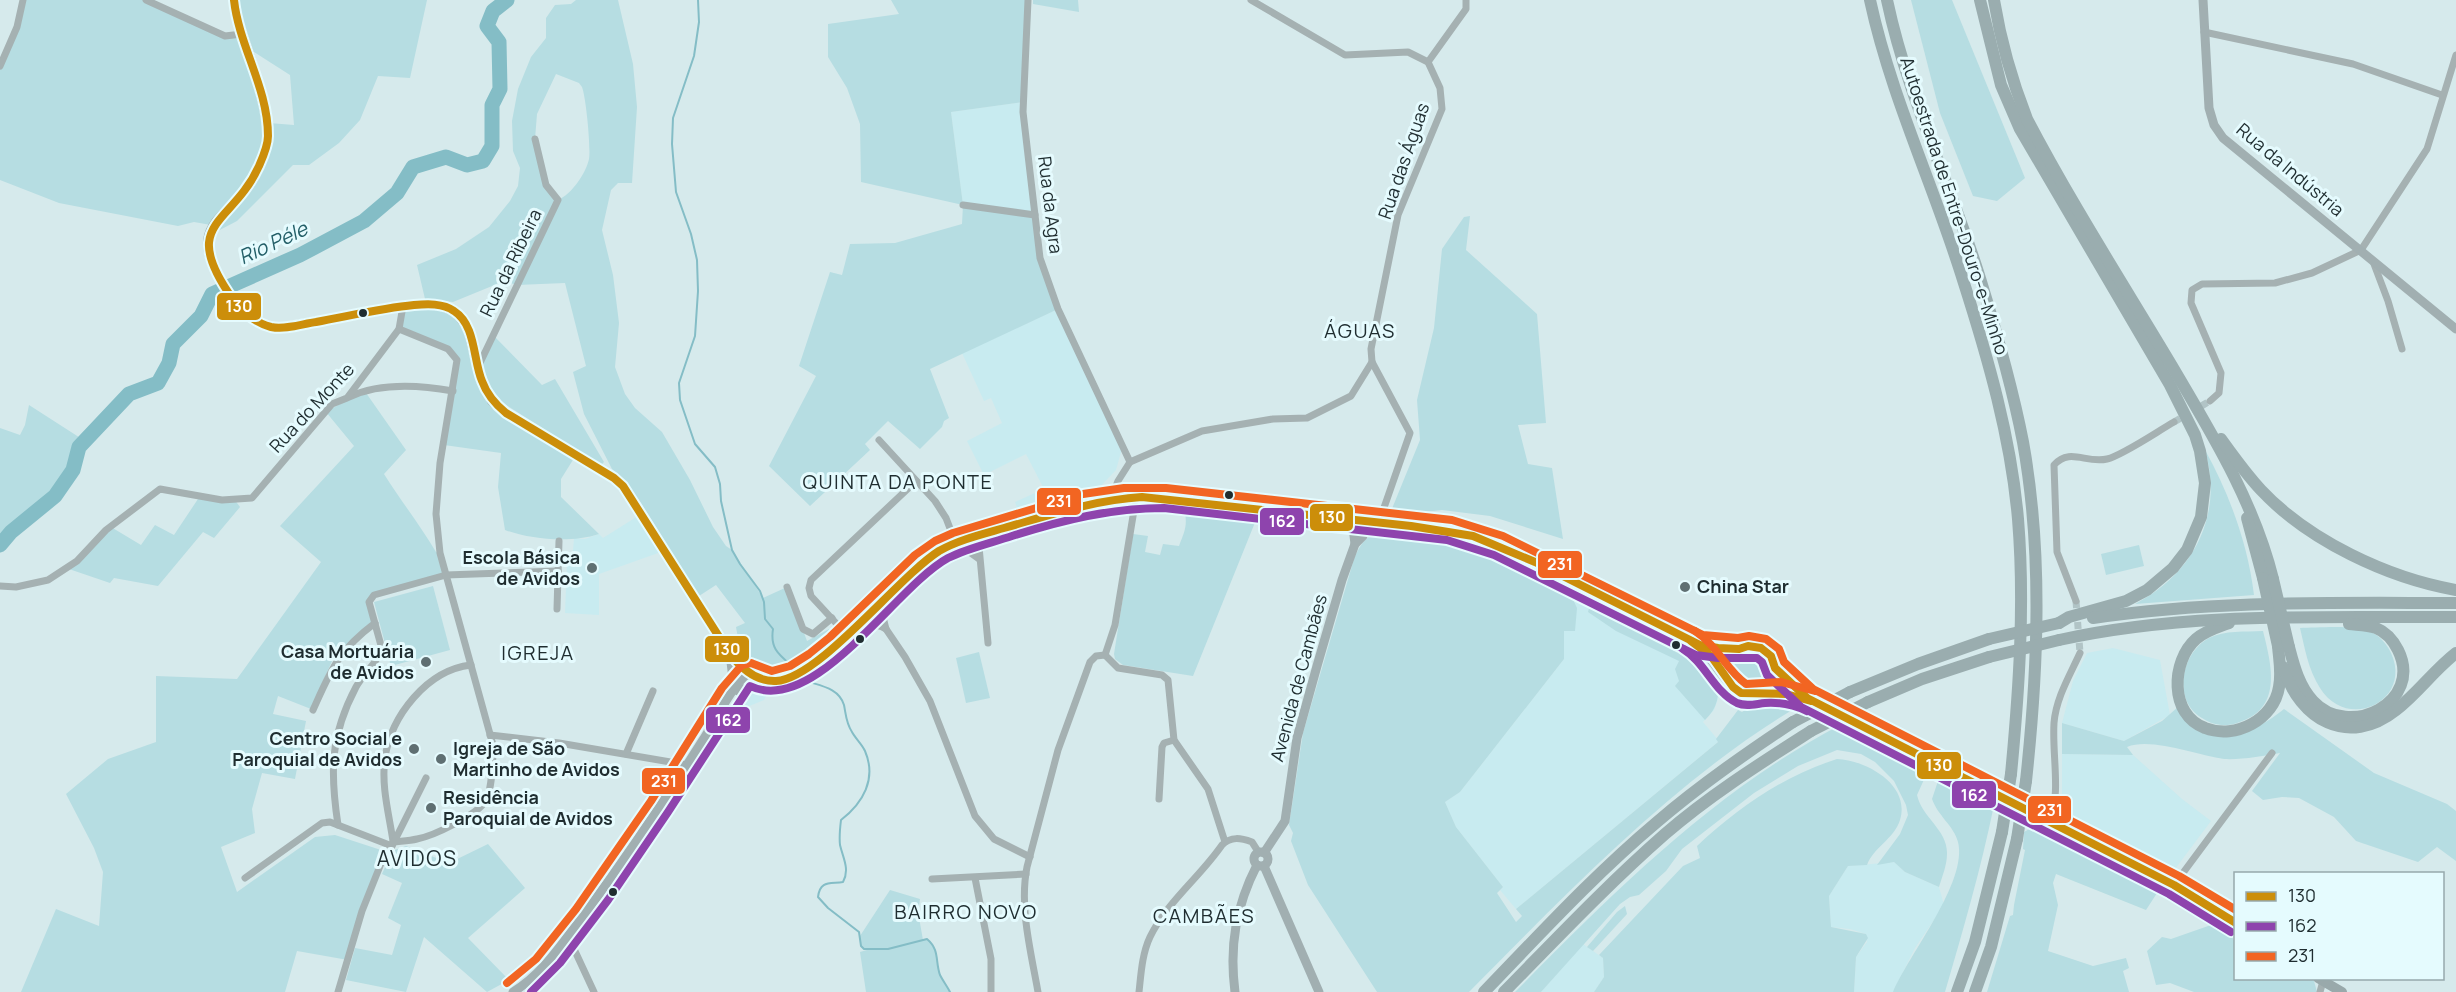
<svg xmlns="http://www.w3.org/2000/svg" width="2456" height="992" font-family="Manrope,sans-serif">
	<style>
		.built { fill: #c8ebf0 }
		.green { fill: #b6dde2; fill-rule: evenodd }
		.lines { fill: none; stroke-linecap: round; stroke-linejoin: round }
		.stream { stroke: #84bdc6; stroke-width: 2 }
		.river { stroke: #84bdc6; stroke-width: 15 }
		.street-tunnel { stroke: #b1c4c6; stroke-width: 7; stroke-dasharray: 7 3.5; stroke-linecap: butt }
		.street { stroke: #a5b1b2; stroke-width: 7 }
		.secondary { stroke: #a1afb1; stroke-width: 9 }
		.primary { stroke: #99a9ab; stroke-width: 10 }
		.highway { stroke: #9aadaf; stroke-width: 12 }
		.highway-bridge { stroke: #9aadaf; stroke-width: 12 }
		.bus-1-casing { stroke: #e5fbfe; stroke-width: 12 }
		.bus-2-casing { stroke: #e5fbfe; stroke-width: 12 }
		.bus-3-casing { stroke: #e5fbfe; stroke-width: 12 }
		.bus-1 { stroke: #cc8e0a; stroke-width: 8 }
		.bus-2 { stroke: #8e44ad; stroke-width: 8 }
		.bus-3 { stroke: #f26522; stroke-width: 8 }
		.bus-dot { fill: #1f2d30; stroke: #e5fbfe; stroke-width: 2 }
		.poi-dot { fill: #5f6f72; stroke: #e5fbfe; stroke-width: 2 }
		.labels { text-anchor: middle; stroke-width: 6; stroke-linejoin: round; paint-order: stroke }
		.street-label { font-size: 18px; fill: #1f2d30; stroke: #e5fbfe }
		.poi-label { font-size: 18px; font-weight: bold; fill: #1f2d30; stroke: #e5fbfe; text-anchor: end }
		.water-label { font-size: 20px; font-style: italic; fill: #235f68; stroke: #e5fbfe }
		.neighbourhood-label { font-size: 20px; letter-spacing: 1.5px; fill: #1f2d30; stroke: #e5fbfe }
		.quarter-label { font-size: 21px; letter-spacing: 1.5px; fill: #1f2d30; stroke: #e5fbfe }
		.line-badge { stroke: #e5fbfe; stroke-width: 2 }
		.badge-label { font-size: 16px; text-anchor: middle; font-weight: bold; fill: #fff }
	</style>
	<rect width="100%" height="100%" fill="#d6eaec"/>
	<g class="built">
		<path d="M1024 102 1035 215 963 205 951 112Z"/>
		<path d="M1058 309 1123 445 1116 470 1093 494 1020 517 1015 502 1044 489 1026 454 984 475 967 441 1002 423 991 398 984 401 962 353Z"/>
		<path d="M638 516 661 552 599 574V615L565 613 567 562H572L574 538 585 539 599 534 603 538Z"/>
		<path d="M1563 587 1689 651 1690 649 1698 654 1716 678 1719 688 1718 699 1714 710 1703 722 1719 741 1516 909 1500 890 1503 887 1456 827 1445 802 1460 792 1564 659Z"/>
		<path d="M2113 648 2160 660 2170 715 2124 741 2062 723 2073 681 2087 653Z"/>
		<path d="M754 690H760L767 694 764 700 747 707 734 702 740 696Z"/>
		<path d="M2062 754 2133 755 2182 799 2211 821 2175 869 2066 816 2062 811Z"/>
		<path d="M1894 862 1905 872 1939 887 1944 905 1915 948 1893 992H1854L1856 957 1867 942 1866 934 1850 929 1831 927 1829 896 1848 866Z"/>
		<path d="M1583 944 1603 958 1604 977 1594 992H1541Z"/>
	</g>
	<g class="green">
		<path d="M23 0H146L225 36 242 34 234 0H427L410 78 378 76 360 120 339 143 309 165H293L237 221 214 233 211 225 194 222 178 226 59 203 0 180V66ZM249 52H254L290 75 294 125 269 123Z"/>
		<path d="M576 0H618L633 64 637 107 632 183H618L611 190 602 230 613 275 619 323 615 367 625 394 635 408 662 432 690 480 713 527 726 546 732 550 763 598 787 587 807 641 829 629 835 636C805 665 783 683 742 660L736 627 745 623 716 585 699 596 641 503 622 478 612 469 584 414 573 372 586 366 565 283 517 285 510 283 508 273 496 276 497 284 453 302 425 299 417 265 456 249 489 227 510 201 518 186 520 168 513 151 512 121 518 89 531 57 546 38V18L555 5 571 4ZM556 74 579 83 582 87C586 97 591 148 589 159 586 173 572 194 558 200L546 185 535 139 537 114Z"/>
		<path d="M891 0H1028L1024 102 951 112 963 205 1035 215 1040 258 1058 309 930 369 949 418 944 421 942 427 920 449 888 421 865 444 870 450 810 506 769 466 816 376 799 366 830 272 842 275 850 244 895 243 962 224 963 205 861 182 860 124 847 88 828 57V24L899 14Z"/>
		<path d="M1033 0H1078L1079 12 1033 4Z"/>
		<path d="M1911 0H1952L2025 178 1997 201 1973 196 1940 113Z"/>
		<path d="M1470 216 1466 250 1537 314 1546 423 1518 425 1528 464 1552 468 1563 539 1490 516 1442 510 1389 516 1420 440 1417 400 1434 328 1442 249 1464 217Z"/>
		<path d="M430 304 462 318 492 401 576 455 561 479V497L599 534C572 543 532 540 505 530L498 487 501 453 444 445 457 366 453 354 399 329 403 306Z"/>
		<path d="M493 335 542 385 555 379 604 462 601 465 503 403 490 387 482 363Z"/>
		<path d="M364 390 406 450 384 474C401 501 420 525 436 552L440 553 446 575 374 595 369 602 374 620 358 633 332 661 311 709 278 696 273 714 306 721 295 779 262 773 252 809 255 833 221 847 237 892 315 837 335 835 381 850 348 960 297 951 285 992H21L56 909 99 926 103 872 94 848 66 794 108 759 156 742V676L237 679 321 562 280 526 354 446 326 412Z"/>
		<path d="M29 405 85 441 79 447 73 470 55 496 11 532 0 545V428L20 435 25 425Z"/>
		<path d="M2205 450C2230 495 2248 545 2254 595L2135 604C2194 573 2224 515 2205 450Z"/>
		<path d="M200 496 234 499 240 507 214 538 203 532 158 586 114 578 110 583 66 568 111 527 141 545 155 525 174 535Z"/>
		<path d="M1184 507 1258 515 1193 676 1123 665 1115 659 1114 654 1133 534 1148 536 1145 552 1160 555 1163 544 1179 546C1185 530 1188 526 1184 507Z"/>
		<path d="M1385 529 1429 534 1500 553 1569 591 1577 608 1575 631H1564V659L1460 792 1445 802 1456 827 1503 887 1497 893 1516 922 1522 916 1516 909 1718 742 1716 739 1738 710 1742 712C1758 701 1781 697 1799 706 1678 777 1569 891 1469 992H1377L1308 885 1291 841 1293 833 1289 825 1303 733 1354 559C1360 543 1369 533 1385 529Z"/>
		<path d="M2139 545 2144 566 2106 575 2101 554Z"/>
		<path d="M433 586 450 650 391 666 374 602Z"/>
		<path d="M1581 597 1689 651 1690 649C1716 664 1730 697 1705 720L1675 686 1679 681 1675 669 1679 661 1616 631 1588 612 1589 608 1584 605Z"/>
		<path d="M2300 628C2319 628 2356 624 2373 633 2381 637 2388 646 2391 653 2413 700 2348 733 2320 688 2308 669 2305 649 2300 628Z"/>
		<path d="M2263 631C2272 667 2283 709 2237 723 2225 727 2212 725 2202 718 2172 700 2181 653 2209 638 2225 630 2245 632 2263 631Z"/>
		<circle cx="1751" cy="670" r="19"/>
		<path d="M979 652 990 698 966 703 956 658Z"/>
		<path d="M2178 707 2199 729C2241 732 2250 736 2284 709L2374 773 2447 804 2456 811V861L2437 847 2418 862 2356 841 2334 817 2299 798 2282 797 2263 800 2252 791 2280 753C2265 756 2240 760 2224 759 2198 756 2152 737 2127 747L2133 755 2062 754V723L2124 741 2162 721Z"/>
		<path d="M1840 725 1927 773 1917 795C1922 818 1948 830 1947 854 1947 865 1942 877 1939 887L1905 872 1894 862 1877 865 1900 834 1908 815 1906 805 1894 781 1875 762 1861 754 1837 750 1798 766 1754 793 1682 849 1666 871 1639 895 1630 897 1620 904 1541 992H1515C1615 891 1713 792 1840 725Z"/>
		<path d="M1837 759C1865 760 1911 784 1900 820 1894 839 1873 848 1867 865L1848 866 1829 896 1831 927 1866 934 1868 938 1856 957 1854 992H1594L1604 977 1603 958 1599 955 1683 866 1700 858 1697 846C1738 808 1783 776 1837 759Z"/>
		<path d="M1939 778 1994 805C1981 869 1963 930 1945 992H1893C1909 954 1968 882 1958 842 1954 826 1938 816 1932 799Z"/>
		<path d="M2033 827C2059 831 2131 861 2151 878 2154 881 2156 886 2159 890L2146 910 2056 874 2053 883 2058 905 2048 951 2093 966 2126 958 2129 968 2123 971 2129 992H1987L2010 916 2013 915 2014 905 2025 850 2023 849 2024 832Z"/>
		<path d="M488 844 525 888 468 938 509 980 487 992 424 937 406 992 346 980 355 948 392 955 401 925 388 918 402 883 382 874 392 851 406 846 449 863Z"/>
		<path d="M890 890 920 899 918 912 923 940 927 939C940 950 935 961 940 975 943 981 947 986 950 992H866L860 952 867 950 861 946 860 936Z"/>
		<path d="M1625 906 1627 914 1593 951 1587 947 1617 912Z"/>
		<path d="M2211 925 2227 929 2235 942 2236 978 2310 979 2314 981 2317 992H2194L2170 983 2156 985 2147 951 2162 937 2171 939Z"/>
	</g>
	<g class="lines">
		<g class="stream">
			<path d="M698 0 699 22 694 56 673 118 672 144 676 192 691 234 697 260 698 291 695 336 679 383 680 400 695 444 715 467 720 484 721 501 732 550 740 564 760 591 764 602 765 619 773 629C770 648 778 654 792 666"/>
			<path d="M806 681C821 686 839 688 844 705 846 715 846 723 852 732 855 738 862 744 865 751 877 779 863 803 841 820 840 828 839 836 840 845 843 858 850 869 843 882 830 884 820 880 818 897L828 908 859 932 861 946 864 949H888L927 939C940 950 935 961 940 975 943 981 947 986 950 992"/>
		</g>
		<path class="river" d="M0 545 11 532 55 496 73 470 79 447 129 394 158 383 169 363 173 344 201 316 212 294 300 255 364 221 397 193 413 167 446 157 467 165 483 161 492 146V105L500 89 499 42 487 26 493 11 507 0"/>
		<g class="street-tunnel">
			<path d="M2174 422 2210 401"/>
			<path d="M2076 601 2080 653"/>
		</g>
		<g class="street">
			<path d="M146 0 225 36 242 34"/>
			<path d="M1028 0 1023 112 1040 258 1058 309 1130 462 1118 481 1111 499"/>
			<path d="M1251 0 1345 55 1408 52 1428 62 1440 88 1442 109 1398 215 1371 349 1372 362 1410 433 1379 522"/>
			<path d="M2204 32 2353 64 2442 95"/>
			<path d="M1428 62 1466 9V0"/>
			<path d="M0 66 17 27 23 0"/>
			<path d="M963 205 1035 215"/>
			<path d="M2374 264 2388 301 2402 349"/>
			<path d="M478 367 558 200 546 185 535 139"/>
			<path d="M349 397C381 382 420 385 453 391"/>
			<path d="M2210 401 2219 393 2221 373 2191 303 2192 290 2202 284 2275 283 2312 273 2361 250 2427 149 2456 55"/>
			<path d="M879 440 935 501 946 518 956 544"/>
			<path d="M1130 462 1202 431 1273 419 1307 418 1351 396 1372 362"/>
			<path d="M978 536 988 643"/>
			<path d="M961 542 965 549 979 559"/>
			<path d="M0 586 16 587 48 580 77 561 106 530 160 489 222 500 252 498 332 404 347 398 399 329 403 306"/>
			<path d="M787 587 803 629 813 634 832 618"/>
			<path d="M2076 601 2057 552 2054 465C2070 447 2086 464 2107 459 2123 455 2158 431 2174 422"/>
			<path d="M877 607 882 613 886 629 905 657 930 701 975 816 994 839 1030 857"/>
			<path d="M557 609 559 541"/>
			<path d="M864 619C870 626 878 624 886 629"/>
			<path d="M847 635 811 596 809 588 811 580 916 481"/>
			<path d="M1105 655 1118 668 1162 675 1168 680 1174 740 1208 789 1225 842"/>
			<path d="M1105 655 1115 625 1136 498"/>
			<path d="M313 710C332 668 338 651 375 623"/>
			<path d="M490 735 559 743 688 765"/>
			<path d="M626 754 653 691"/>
			<path d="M1159 799 1162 747 1164 743 1174 740"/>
			<path d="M2050 822C2061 791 2052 756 2054 723 2056 698 2070 675 2080 653"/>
			<path d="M338 825C330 772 330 736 356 687 363 674 378 662 382 649L369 602 374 595 446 575 558 571"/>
			<path d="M393 841C389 814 381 786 385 758 391 716 427 670 471 665"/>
			<path d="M393 842C401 841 409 841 417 839 433 836 478 815 486 800 492 789 493 758 493 745L440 553 436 514 440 463 457 360 448 349 399 329"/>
			<path d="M245 878 322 823 330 822 392 846"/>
			<path d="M975 878 991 959V992"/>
			<path d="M932 879 1026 874"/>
			<path d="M2174 885 2272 753"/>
			<path d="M568 936 594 992"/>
			<path d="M338 992 362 911 384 856 392 846 426 778"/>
			<path d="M1038 992C1031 952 1019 907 1027 867L1058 750 1090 662 1096 656 1105 655"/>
			<path d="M1139 992C1141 974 1142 954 1150 937 1167 902 1200 877 1222 845 1231 836 1241 838 1252 842L1259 853"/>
			<path d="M2320 992 2323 981"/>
		</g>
		<g class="secondary">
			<path d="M2203 0 2209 108 2214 125 2223 138 2456 329"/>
			<path d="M1352 519 1355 544"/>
			<path d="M730 654 734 687"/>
			<path d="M738 691 768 681"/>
			<circle cx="1261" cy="859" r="7"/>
			<path d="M1264 853 1285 821 1297 738 1317 666 1342 580 1355 544 1363 536 1368 521"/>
			<path d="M1264 866 1319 992"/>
			<path d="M513 992C544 973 562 943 584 915 626 858 665 800 703 740 714 723 733 683 749 673"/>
			<path d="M1235 992C1229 946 1236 906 1257 865"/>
		</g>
		<g class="primary">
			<path d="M234 0C235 17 242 33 247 48 255 71 268 114 268 137 268 144 264 152 262 159 242 224 173 213 230 295 242 313 259 327 281 328L403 306 430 304 442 306 455 311 468 328 481 380 492 401 506 413 614 478 623 486 730 654C741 667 752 680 770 681 820 684 895 574 941 550 961 540 984 534 1005 527 1051 513 1095 499 1142 497L1411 526 1473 536 1535 562 1700 645C1712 647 1725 650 1737 649 1755 648 1775 645 1775 671 1775 681 1768 688 1760 693"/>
			<path d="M1700 645C1713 659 1725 682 1740 692L1805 698"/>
			<path d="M1775 668 1807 698 2174 885 2236 923"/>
			<path d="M1728 678C1725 665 1729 656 1739 649"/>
			<path d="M2318 978 2342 992"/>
		</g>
		<g class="highway">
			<path d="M1870 0C1891 97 1934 186 1963 280 1988 358 2011 438 2018 519 2025 604 2019 690 2011 774"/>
			<path d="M1887 0C1907 95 1950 183 1979 275 1996 330 2012 385 2023 442 2043 553 2038 669 2026 781"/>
			<path d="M1980 0 2001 85 2020 129 2170 385 2195 435 2200 451 2205 483 2201 517 2187 550 2173 568 2147 590 2126 601 2069 617 2059 623"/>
			<path d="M1994 0C2001 43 2011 78 2027 119 2071 203 2123 284 2172 366 2212 434 2254 502 2273 579"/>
			<path d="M2221 439C2234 457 2246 474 2261 490 2309 541 2388 578 2456 590"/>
			<path d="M2247 518 2263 578"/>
			<path d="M2093 618C2213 600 2335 603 2456 603"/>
			<path d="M2229 623C2218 627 2205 631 2196 639 2171 661 2169 715 2205 728 2236 740 2274 719 2279 687 2282 673 2279 659 2278 646"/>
			<path d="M2059 640C2190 611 2324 618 2456 617"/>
			<path d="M2289 647C2294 666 2299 686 2313 701 2349 740 2424 702 2398 650 2393 640 2386 632 2376 628 2368 625 2357 625 2349 624"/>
			<path d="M2283 667C2300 720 2348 748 2396 710 2418 693 2434 670 2456 653"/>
			<path d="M1850 692 1918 664 1989 639"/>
			<path d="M1868 702 1922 679 1989 657"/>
			<path d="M1484 992C1540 934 1595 874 1657 822 1700 785 1746 753 1793 722"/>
			<path d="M1504 992C1557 938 1608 884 1665 834 1710 795 1761 763 1811 731"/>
			<path d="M1957 992 1975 942 2002 832"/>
			<path d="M1975 992 1991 947 2017 839"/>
		</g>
		<g class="highway-bridge">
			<path d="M2263 578 2278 646"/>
			<path d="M2273 579 2289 647"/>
			<path d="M1989 639 2059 623"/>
			<path d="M1989 657 2059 640"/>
			<path d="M1793 722 1850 692"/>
			<path d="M1811 731 1868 702"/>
			<path d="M2002 832 2011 774"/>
			<path d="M2017 839 2026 781"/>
		</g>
		<defs>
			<g id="bus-1">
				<path d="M234 0C239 46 268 88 268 136 268 146 263 157 259 166 232 226 178 221 232 298 242 311 255 323 271 327 286 330 302 324 316 322 349 316 382 308 414 305 427 304 443 303 454 311 476 325 473 360 482 381 487 395 495 404 506 413L614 478 623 486 730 654C741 668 756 682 776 681 819 679 898 577 939 551 958 540 983 534 1004 528 1050 515 1094 500 1142 497L1411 526 1473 536 1535 562 1700 645 1718 648 1739 649 1748 646 1761 648 1771 656 1775 668 1807 698 2174 885 2236 923"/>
				<path d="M1691 641 1711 656 1733 687 1741 693 1786 694 1811 701"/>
			</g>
			<g id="bus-2">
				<path d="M1683 649C1705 662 1714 692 1737 703 1746 707 1755 704 1765 703 1779 702 1794 705 1807 711"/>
				<path d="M531 992 560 963 608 900 668 812 750 686C815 717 895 587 948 558 968 548 991 543 1012 536 1063 520 1111 508 1164 508L1447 540 1494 555 1696 655 1718 658H1757L1762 662 1767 675 1801 707 2169 894 2231 932"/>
			</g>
			<g id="bus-3">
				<path d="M1695 631C1718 646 1726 670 1746 684L1781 682 1815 691"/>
				<path d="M507 983 536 959 576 909 651 801 722 688 742 665 751 663 772 671 790 666 809 654 830 637 915 555 935 541 953 533 1083 494 1124 488H1166L1452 520 1503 536 1703 635 1738 638 1749 636 1766 639 1779 649 1784 662 1813 689 2179 876 2236 910"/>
			</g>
		</defs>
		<use href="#bus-1" class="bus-1-casing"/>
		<use href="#bus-2" class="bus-2-casing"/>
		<use href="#bus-3" class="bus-3-casing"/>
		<use href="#bus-1" class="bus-1"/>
		<use href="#bus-2" class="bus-2"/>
		<use href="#bus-3" class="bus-3"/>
	</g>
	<g class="bus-dot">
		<circle cx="363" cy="313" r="5"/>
		<circle cx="1229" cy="495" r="5"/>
		<circle cx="860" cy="639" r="5"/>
		<circle cx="1676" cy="645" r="5"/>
		<circle cx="613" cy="892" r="5"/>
	</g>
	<g class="poi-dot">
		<circle cx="592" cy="568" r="6"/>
		<circle cx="1685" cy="587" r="6"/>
		<circle cx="426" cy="662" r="6"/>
		<circle cx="414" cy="749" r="6"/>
		<circle cx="441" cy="759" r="6"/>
		<circle cx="431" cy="808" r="6"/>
	</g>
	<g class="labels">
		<g class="street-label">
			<text transform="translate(1404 161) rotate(-71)" y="6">Rua das Águas</text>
			<text transform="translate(2290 170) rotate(40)" y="6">Rua da Indústria</text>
			<text transform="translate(1050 205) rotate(83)" y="6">Rua da Agra</text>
			<text transform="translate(1954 206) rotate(72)" y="6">Autoestrada de Entre-Douro-e-Minho</text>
			<text transform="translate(511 263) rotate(-64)" y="6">Rua da Ribeira</text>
			<text transform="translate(312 408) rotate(-47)" y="6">Rua do Monte</text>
			<text transform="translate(1299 678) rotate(-75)" y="6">Avenida de Cambães</text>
		</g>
		<g class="poi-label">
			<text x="580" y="564">Escola Básica<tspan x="580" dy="21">de Avidos</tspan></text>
			<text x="1697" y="593" text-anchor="start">China Star</text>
			<text x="414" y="658">Casa Mortuária<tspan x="414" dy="21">de Avidos</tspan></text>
			<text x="402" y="745">Centro Social e<tspan x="402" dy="21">Paroquial de Avidos</tspan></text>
			<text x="453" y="755" text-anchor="start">Igreja de São<tspan x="453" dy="21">Martinho de Avidos</tspan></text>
			<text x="443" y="804" text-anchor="start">Residência<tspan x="443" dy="21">Paroquial de Avidos</tspan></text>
		</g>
		<g class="water-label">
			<text transform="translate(273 243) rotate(-25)" y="7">Rio Péle</text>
		</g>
		<g class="neighbourhood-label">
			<text x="1360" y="338">ÁGUAS</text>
			<text x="898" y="489">QUINTA DA PONTE</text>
			<text x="538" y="660">IGREJA</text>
			<text x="966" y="919">BAIRRO NOVO</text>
			<text x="1204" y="923">CAMBÃES</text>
		</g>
		<g class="quarter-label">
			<text x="417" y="866">AVIDOS</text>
		</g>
	</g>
	<g class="line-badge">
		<rect x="216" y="292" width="46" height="29" rx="6" fill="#cc8e0a"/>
		<rect x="1036" y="487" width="46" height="29" rx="6" fill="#f26522"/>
		<rect x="1309" y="503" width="45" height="29" rx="6" fill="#cc8e0a"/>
		<rect x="1259" y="507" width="46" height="29" rx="6" fill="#8e44ad"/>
		<rect x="1537" y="550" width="46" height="29" rx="6" fill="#f26522"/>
		<rect x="704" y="635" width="46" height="28" rx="6" fill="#cc8e0a"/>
		<rect x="705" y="706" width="46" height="28" rx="6" fill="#8e44ad"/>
		<rect x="1916" y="751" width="46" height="29" rx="6" fill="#cc8e0a"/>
		<rect x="641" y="767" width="45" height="28" rx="6" fill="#f26522"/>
		<rect x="1951" y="780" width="46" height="29" rx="6" fill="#8e44ad"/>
		<rect x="2027" y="795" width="45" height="29" rx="6" fill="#f26522"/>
	</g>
	<g class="badge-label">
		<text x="239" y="312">130</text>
		<text x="1059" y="507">231</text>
		<text x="1332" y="523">130</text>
		<text x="1282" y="527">162</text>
		<text x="1560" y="570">231</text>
		<text x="727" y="655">130</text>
		<text x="728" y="726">162</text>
		<text x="1939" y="771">130</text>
		<text x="664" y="787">231</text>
		<text x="1974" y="801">162</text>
		<text x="2050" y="816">231</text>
	</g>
	<rect x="2234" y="872" width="210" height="108" fill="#e5fbfe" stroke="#96a9ac" stroke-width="1.5"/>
	<rect x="2246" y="892" width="30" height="9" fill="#cc8e0a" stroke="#96a9ac" stroke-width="1.5"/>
	<text x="2288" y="902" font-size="18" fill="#1f2d30">130</text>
	<rect x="2246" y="922" width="30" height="9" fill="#8e44ad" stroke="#96a9ac" stroke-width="1.5"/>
	<text x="2288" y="932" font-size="18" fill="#1f2d30">162</text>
	<rect x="2246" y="952" width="30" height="9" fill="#f26522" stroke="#96a9ac" stroke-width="1.5"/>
	<text x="2288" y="962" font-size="18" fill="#1f2d30">231</text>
</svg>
